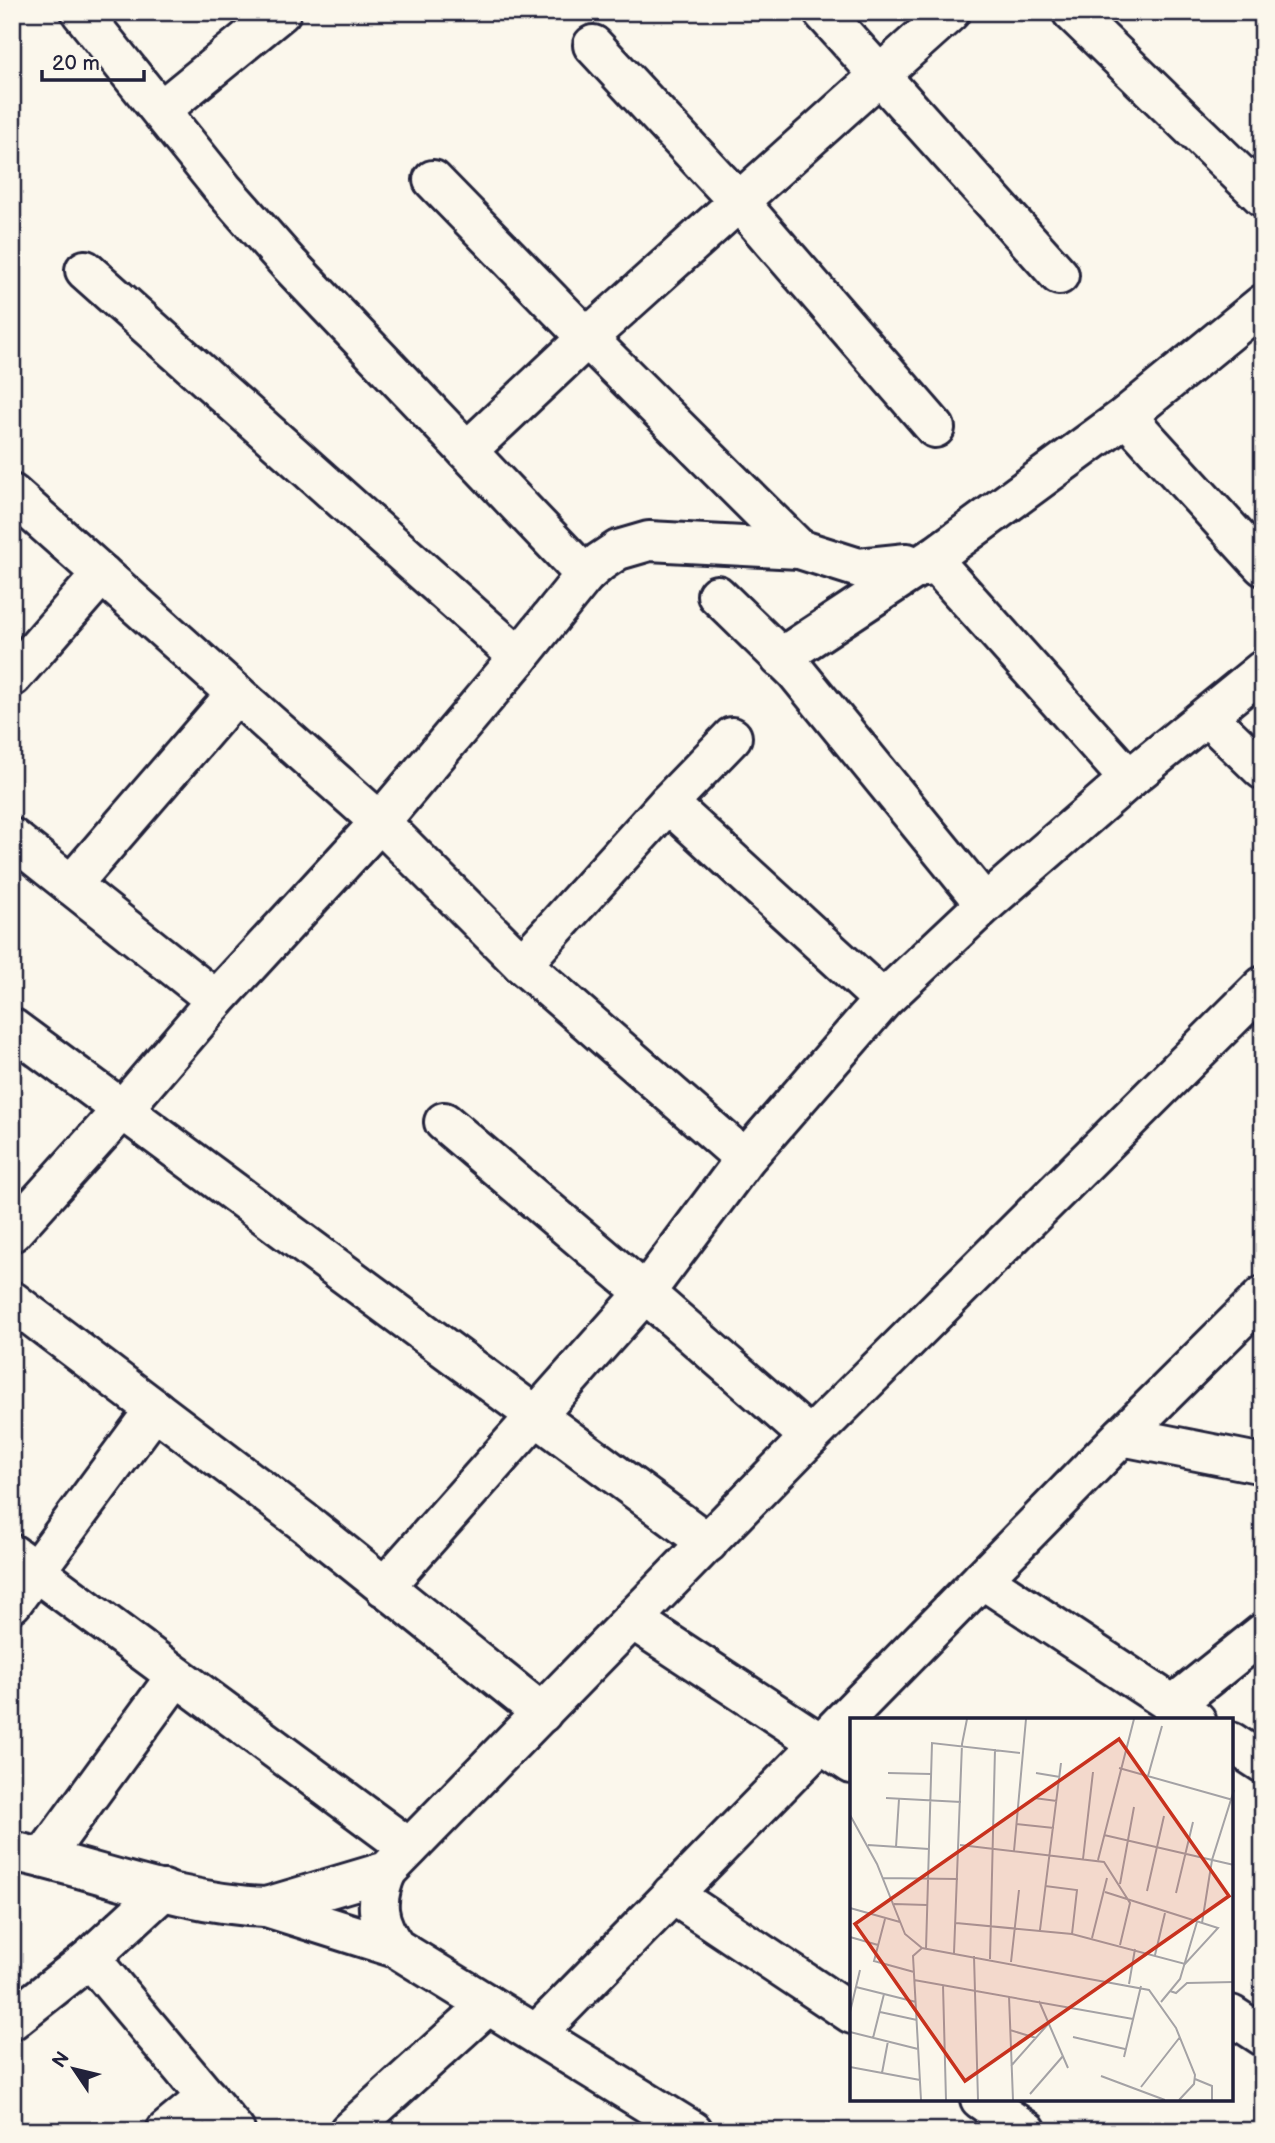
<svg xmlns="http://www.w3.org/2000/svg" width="1275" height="2143" font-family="'Balsamiq Sans',sans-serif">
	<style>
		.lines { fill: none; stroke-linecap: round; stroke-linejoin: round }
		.minor-casing { stroke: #22223b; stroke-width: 44 }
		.minor { stroke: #fbf7ec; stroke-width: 38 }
		.inset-road { fill: none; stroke: #a4a2a5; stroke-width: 2 }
		.view { fill: #c8321e; fill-opacity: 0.15; stroke: #c8321e; stroke-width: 3.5 }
		.inset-edge { fill: none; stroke: #22223b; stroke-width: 3.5 }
	</style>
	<rect width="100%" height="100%" fill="#fbf7ec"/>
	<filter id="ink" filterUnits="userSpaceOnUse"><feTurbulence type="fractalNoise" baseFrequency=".0143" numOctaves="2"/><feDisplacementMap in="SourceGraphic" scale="14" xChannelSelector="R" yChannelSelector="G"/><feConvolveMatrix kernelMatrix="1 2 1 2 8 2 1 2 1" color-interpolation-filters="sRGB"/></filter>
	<g filter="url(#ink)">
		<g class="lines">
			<defs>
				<g id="minor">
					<path d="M81 12 223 189 289 264 585 575"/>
					<path d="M823 12 1059 275"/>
					<path d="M1072 12 1263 197"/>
					<path d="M593 45 739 202 935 428"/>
					<path d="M161 110 281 12"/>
					<path d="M433 180 587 338 799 549"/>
					<path d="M85 270 519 657"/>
					<path d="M1126 416 1263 566"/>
					<path d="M467 451 587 338 950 12"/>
					<path d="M12 494 380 822 522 964 745 1159"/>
					<path d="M717 595 796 672 985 904"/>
					<path d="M780 658 938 554 1126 416 1263 304"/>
					<path d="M12 677 102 574"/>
					<path d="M1208 717 1263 770"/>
					<path d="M668 803 732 737"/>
					<path d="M12 838 216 1000"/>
					<path d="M71 885 236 694"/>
					<path d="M522 964 668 803 883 1000"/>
					<path d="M12 1028 708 1543"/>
					<path d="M444 1122 645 1293 810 1437"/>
					<path d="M12 1232 122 1110 216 1000 380 822 519 657 585 575 600 562 618 550 649 541 799 549 859 568 907 563 917 568 932 566 939 567 1129 779"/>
					<path d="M12 1301 313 1529 542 1713"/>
					<path d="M1122 1436 1263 1464"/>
					<path d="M12 1554 409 1848"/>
					<path d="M982 1579 1196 1720"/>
					<path d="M384 1587 645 1293 745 1159 883 1000 985 904 1129 779 1263 670"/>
					<path d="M12 1603 155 1409"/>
					<path d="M633 1620 852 1764"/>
					<path d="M1173 1705 1263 1633"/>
					<path d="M1231 1742 1263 1763"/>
					<path d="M12 1851C96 1869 180 1904 266 1907L387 1871 810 1437 1263 986"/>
					<path d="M44 1857 176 1676"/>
					<path d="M387 1871C374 1901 376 1921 396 1948L693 2131"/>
					<path d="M672 1894 852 2014"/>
					<path d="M266 1907 396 1948"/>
					<path d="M90 1958 235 2131"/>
					<path d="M1231 2015 1263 2036"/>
					<path d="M12 2020 90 1958 164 1890"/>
					<path d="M536 2034 1122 1436 1263 1296"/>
					<path d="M980 2099 1027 2131"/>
					<path d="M166 2131 207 2097"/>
					<path d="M349 2131 488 2005"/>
				</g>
			</defs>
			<use href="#minor" class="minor-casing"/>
			<use href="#minor" class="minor"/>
		</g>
	</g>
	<g transform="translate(850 1718)">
		<rect width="383" height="383" fill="#fbf7ec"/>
		<path class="inset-road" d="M269 50 383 82M38 55 81 56M186 55 210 59M298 58 312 8M36 80 111 84M184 80 207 83M0 97 27 146 55 216 72 230 299 272 326 310 345 357 344 366 329 382M166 106 204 110M254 117 384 147M18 127 79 131M110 127 254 144 280 185 270 227M46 129 49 81M164 133 176 1M233 141 243 54M248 142 284 1M32 160 108 161M270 166 284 89M195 168 227 172 222 216M297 173 314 98M326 175 343 104M44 186 77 187M0 190 50 204M35 201 24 243 64 254M106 205 222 216 335 246 368 210 255 174M352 205 362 142 384 72M190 212 211 45M0 219 28 227M242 220 257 160M76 231 82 25 170 35M104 235 112 26 117 1M305 237 315 195M124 238 128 382M140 241 145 31M161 244 169 172M64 262 283 301M279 266 285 231M93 267 96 382M6 269 66 284M320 273 326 275 337 265 384 264M159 278 163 382M189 283 218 350M311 284 330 261 347 204M0 294 10 252M30 294 67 302M160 312 186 320M0 314 68 331M223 319 275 331M23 320 34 276M274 339 291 268M161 348 199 305M0 349 70 362M32 355 38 323M251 358 315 382M345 361 362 368V382M291 369 330 319M180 376 213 338M71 382 63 238 72 230"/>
		<path class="view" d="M269 21 379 178 115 363 5 206Z"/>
		<rect width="383" height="383" class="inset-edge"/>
	</g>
	<rect width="1275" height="2143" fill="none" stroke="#fbf7ec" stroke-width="42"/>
	<rect x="21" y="21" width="1233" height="2101" fill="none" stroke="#22223b" stroke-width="2.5" filter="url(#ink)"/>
	<g transform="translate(74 2069) rotate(305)" stroke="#fbf7ec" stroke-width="5" paint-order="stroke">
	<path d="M0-5L12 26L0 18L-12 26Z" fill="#22223b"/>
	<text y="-10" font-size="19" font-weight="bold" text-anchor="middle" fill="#22223b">N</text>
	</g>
	<path d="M42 70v10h102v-10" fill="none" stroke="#22223b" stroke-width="3.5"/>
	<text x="52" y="70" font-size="21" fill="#22223b" stroke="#fbf7ec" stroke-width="5" paint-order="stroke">20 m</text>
</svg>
